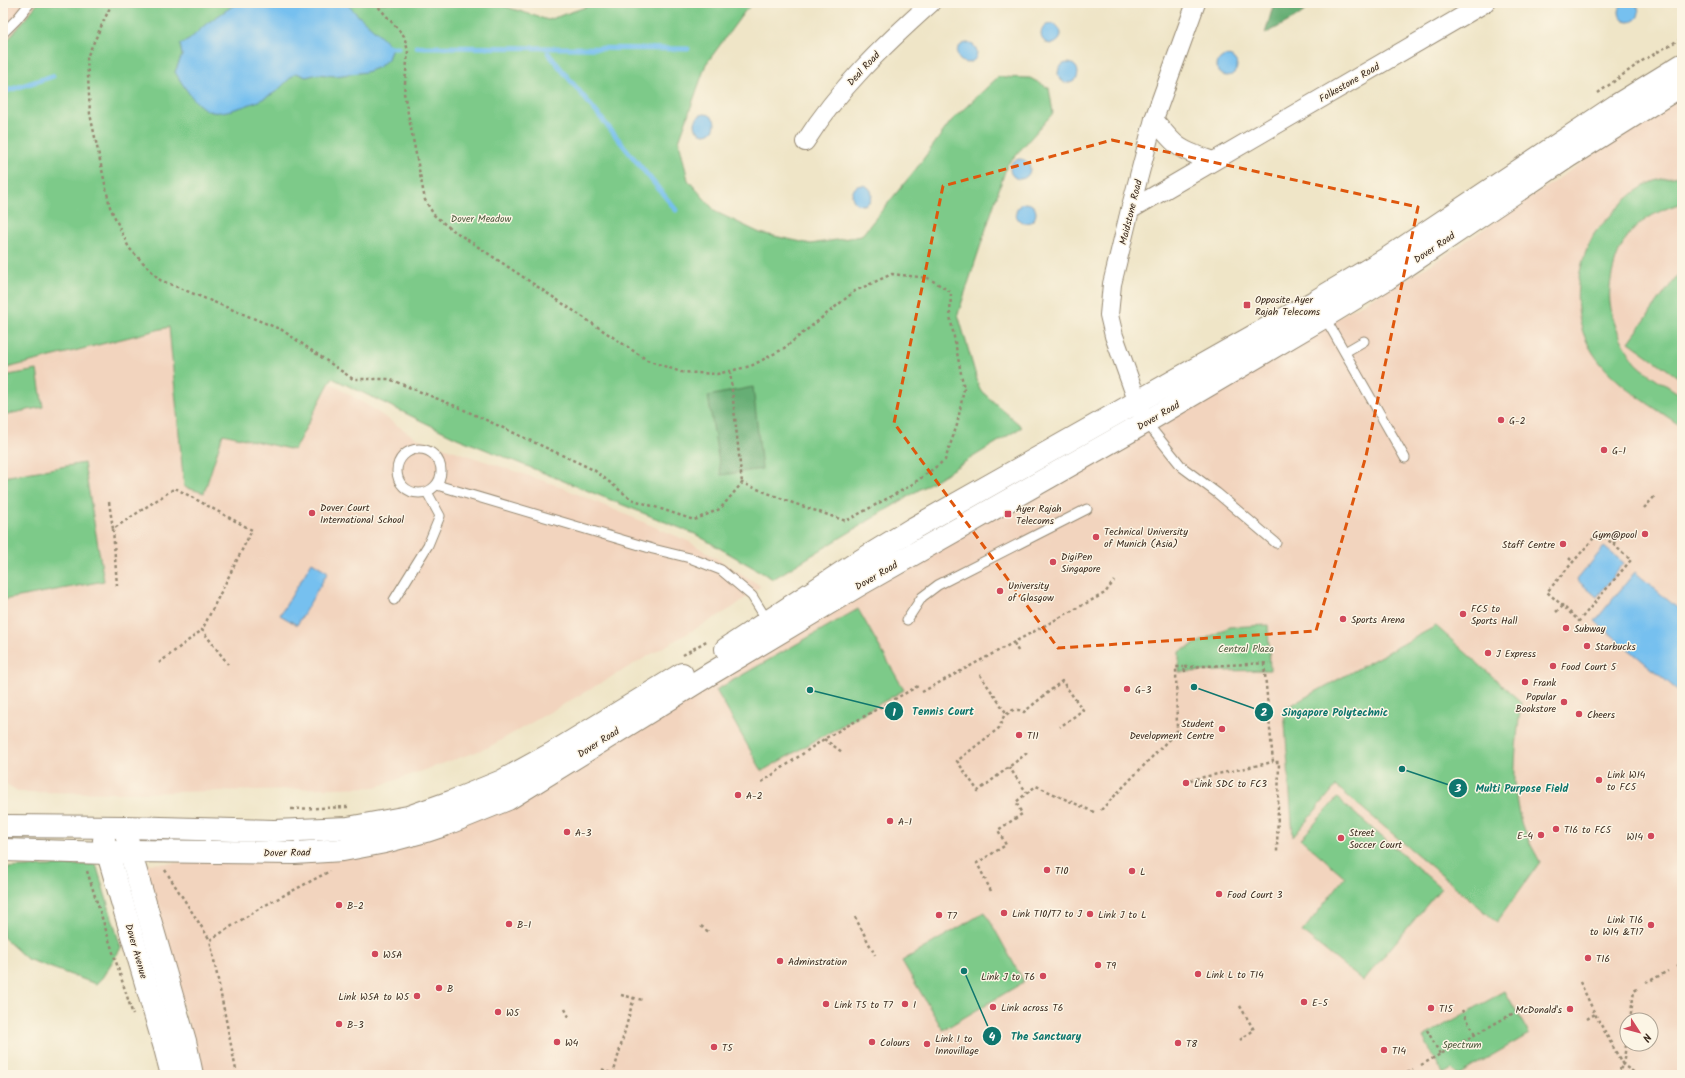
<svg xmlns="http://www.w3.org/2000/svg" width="1685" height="1078" font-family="Kalam,sans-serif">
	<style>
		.built { fill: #f2d4be; fill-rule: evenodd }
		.green { fill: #7dca89; stroke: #5c7a54 }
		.forest { fill: #66ae75; stroke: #506c4a }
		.water { fill: #76c0ef; stroke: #587586 }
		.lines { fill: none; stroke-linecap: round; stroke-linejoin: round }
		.stream { stroke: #76c0ef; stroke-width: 5 }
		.service-casing { stroke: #958872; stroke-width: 11 }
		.minor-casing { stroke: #958872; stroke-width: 20 }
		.tertiary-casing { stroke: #958872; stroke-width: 24 }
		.path { stroke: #958872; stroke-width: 2.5; stroke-dasharray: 3 3; stroke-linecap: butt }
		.service { stroke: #fff; stroke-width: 9 }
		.minor { stroke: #fff; stroke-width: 18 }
		.tertiary { stroke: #fff; stroke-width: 22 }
		.marked { fill: none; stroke: #df570d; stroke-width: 3; stroke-dasharray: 8 5; stroke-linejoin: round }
		.poi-dot { fill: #d1495b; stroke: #fcf5e5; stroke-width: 1.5 }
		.labels { text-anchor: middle; stroke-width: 3; stroke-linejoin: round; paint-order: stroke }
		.street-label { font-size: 10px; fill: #3b2a1e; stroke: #fcf5e5 }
		.park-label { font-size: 10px; fill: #4f5a3e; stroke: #fcf5e5 }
		.poi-label { font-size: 10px; fill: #3b2a1e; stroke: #fcf5e5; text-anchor: start }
		.leader { fill: none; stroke: #0f766e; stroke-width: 1.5 }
		.callout-dot { fill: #0f766e; stroke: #fcf5e5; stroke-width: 1.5 }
		.mark-label { font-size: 12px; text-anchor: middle; font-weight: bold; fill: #fff }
		.callout-label { font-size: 11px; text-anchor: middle; font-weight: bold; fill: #0f766e; stroke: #fcf5e5; stroke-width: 3; stroke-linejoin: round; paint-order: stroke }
	</style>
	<rect width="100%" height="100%" fill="#fcf5e5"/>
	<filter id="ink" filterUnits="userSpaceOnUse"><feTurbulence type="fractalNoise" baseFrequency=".025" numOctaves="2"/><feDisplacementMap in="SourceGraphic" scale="8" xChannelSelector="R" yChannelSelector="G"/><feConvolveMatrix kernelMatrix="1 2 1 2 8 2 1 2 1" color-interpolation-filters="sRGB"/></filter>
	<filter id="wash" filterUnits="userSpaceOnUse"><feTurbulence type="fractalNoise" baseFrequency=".012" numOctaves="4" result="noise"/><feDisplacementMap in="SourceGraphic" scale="16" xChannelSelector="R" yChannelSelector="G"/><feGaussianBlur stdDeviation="0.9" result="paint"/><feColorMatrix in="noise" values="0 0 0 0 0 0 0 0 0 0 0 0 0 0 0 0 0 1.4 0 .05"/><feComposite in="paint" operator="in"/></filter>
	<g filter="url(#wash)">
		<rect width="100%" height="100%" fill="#efe5c7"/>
		<g class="built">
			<path d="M3 3H38L3 46Z"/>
			<path d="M1682 95V1075H202L144 864 339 856 403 845 1136 432 1432 264ZM1627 1020H1651V1044H1627Z"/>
			<path d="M189 298 370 407 416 438 556 485 688 541 761 586 732 608 487 748 376 787 137 793 19 792 3 782V328Z"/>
		</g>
		<g class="green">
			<path d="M38 3H494L548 20 597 3H754L745 11 706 64 679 141 688 180 716 212 760 233 811 244 861 236 916 169 951 121 998 77 1030 78 1049 88 1053 113 1007 165 958 314 980 390 1022 427 773 579 695 534 457 438 332 378 294 450 223 434 204 493 184 487 169 327 3 369V46Z"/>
			<path d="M1682 176V203C1662 209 1641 219 1628 236 1615 253 1606 288 1611 309 1614 326 1621 340 1630 354 1632 357 1634 361 1637 364 1647 374 1670 387 1682 396V427C1653 406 1613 384 1593 353 1570 317 1574 271 1594 234 1598 228 1605 222 1610 216 1623 201 1639 186 1658 180 1665 177 1674 177 1682 176Z"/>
			<path d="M1682 269V380L1629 342Z"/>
			<path d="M37 370 43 407 3 415V376Z"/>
			<path d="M84 463 104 581 3 600V477Z"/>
			<path d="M858 609 904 690 762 771 716 690Z"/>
			<path d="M1268 625 1270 670 1179 672V652L1229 627Z"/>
			<path d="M1436 626 1521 702C1517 739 1510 781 1520 818 1523 833 1533 848 1540 862L1497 922 1336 786 1293 837 1284 709Z"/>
			<path d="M1337 798 1441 888 1363 981 1302 932 1345 877 1301 839Z"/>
			<path d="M96 864 121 948 102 978 96 984 27 959 3 937V868Z"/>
			<path d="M985 912 1024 982 943 1030 902 961Z"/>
			<path d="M1505 991 1529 1034 1458 1075 1452 1069 1443 1074 1423 1037Z"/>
		</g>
		<g class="forest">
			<path d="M1274 3H1316L1295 18 1265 34Z"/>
			<path d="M753 387 762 469 721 475 708 396Z"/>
		</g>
		<g class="water">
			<circle cx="1629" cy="12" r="10"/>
			<path d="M237 3H346C360 19 377 31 392 47L388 59 379 67 366 72 335 76 318 74 306 77 296 73C290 78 284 84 278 90 268 99 226 115 212 112 197 109 183 85 175 72L182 55 180 44 189 40 206 24Z"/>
			<circle cx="1051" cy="34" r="10"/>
			<circle cx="967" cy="53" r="10"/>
			<circle cx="1227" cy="66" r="10"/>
			<circle cx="1068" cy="73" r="10"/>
			<circle cx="705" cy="124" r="10"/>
			<circle cx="1020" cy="169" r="10"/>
			<circle cx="862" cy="195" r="10"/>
			<circle cx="1026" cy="213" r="10"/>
			<path d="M1604 547 1624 563 1597 597 1577 580Z"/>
			<path d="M312 562 328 572 297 625 280 615Z"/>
			<path d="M1635 572 1682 612V694L1595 621Z"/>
		</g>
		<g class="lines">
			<g class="stream">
				<path d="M392 47H398"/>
				<path d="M416 47 688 49"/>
				<path d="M548 53 676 210"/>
				<path d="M3 92 53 76"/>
			</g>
		</g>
	</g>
	<g filter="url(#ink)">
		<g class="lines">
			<defs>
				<g id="service">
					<path d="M3 33 17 19 30 3"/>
					<path d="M1324 316 1405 458"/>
					<path d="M1345 352 1364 341"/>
					<path d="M1146 422 1182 467 1217 493 1276 543"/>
					<circle cx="419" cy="471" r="22"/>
					<path d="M437 485 653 549 690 558 721 570 752 596 767 620V623"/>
					<path d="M394 600 428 545 440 516 427 492"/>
					<path d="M907 620 922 597 938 585 1087 509"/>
				</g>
				<g id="minor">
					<path d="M1154 119C1176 148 1180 150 1213 161"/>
					<path d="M805 142C839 88 884 45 931 3"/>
					<path d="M1130 210 1485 3"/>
					<path d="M1142 414 1114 336 1109 315 1112 284 1130 210 1154 119 1196 3"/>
				</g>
				<g id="tertiary">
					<path d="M726 649 852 566 914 528 1314 302 1391 256 1617 105 1682 65"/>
					<path d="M3 826 125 827 274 831 348 828 408 817 453 801 502 781 553 753 682 674"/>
					<path d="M127 838 130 851 185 1041 192 1075"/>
					<path d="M104 840 165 1048 172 1075"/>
					<path d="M3 850 108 853 130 851 294 853 343 850 385 842 426 831 444 825 508 799 710 674 859 585 1146 422 1324 317 1388 278 1569 156 1682 85"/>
				</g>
			</defs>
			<use href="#service" class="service-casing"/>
			<use href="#minor" class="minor-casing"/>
			<use href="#tertiary" class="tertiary-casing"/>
			<g class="path">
				<path d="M112 3 87 57 90 114 110 207 129 248 160 280 282 330 353 379H389L460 408 594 470 631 499 694 520 720 509 742 483 793 503 846 521 910 486 945 460 957 425 964 389 950 316 951 292 928 278 892 274 855 291 783 349 751 366 717 374 681 372 647 360 447 226 434 215 425 200 404 93 408 51 404 36 375 3"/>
				<path d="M1598 93 1642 61 1682 38"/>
				<path d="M730 371 742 483"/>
				<path d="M109 502 113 529"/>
				<path d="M1644 508 1655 496"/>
				<path d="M1613 544 1617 540"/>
				<path d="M1569 558 1573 562"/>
				<path d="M117 586 113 529 175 488 252 530 202 630 228 664"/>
				<path d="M1556 612 1563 606 1579 621 1631 560 1599 532 1547 592 1563 606"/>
				<path d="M1014 643 1019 653"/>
				<path d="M683 655 708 640"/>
				<path d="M159 663 202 630"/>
				<path d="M1264 663 1273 762H1279L1277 852"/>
				<path d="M1185 672 1184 667 1269 663"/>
				<path d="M980 675 1007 714"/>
				<path d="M922 692 1105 593 1114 581"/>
				<path d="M824 739 842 752"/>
				<path d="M1027 753 978 791 957 761 999 728 1004 716 1013 710H1019L1024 712 1062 681 1083 710 1060 727"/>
				<path d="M1190 780 1273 762"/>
				<path d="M762 782 824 739 918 686"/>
				<path d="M1027 793 1036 786 1096 813"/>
				<path d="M291 809 348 807"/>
				<path d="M1101 810 1177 731 1176 667H1184"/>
				<path d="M165 870 210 940"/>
				<path d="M87 871 133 1015"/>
				<path d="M991 891 977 863 1006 845 998 830 1022 814 1016 802 1027 793 1009 767"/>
				<path d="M855 917 875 955"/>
				<path d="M701 926 710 933"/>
				<path d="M1677 966 1682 963"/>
				<path d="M1580 982 1595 1014 1623 1065 1616 1075"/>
				<path d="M1646 983 1668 971"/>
				<path d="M621 995 643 1000"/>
				<path d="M1240 1006 1254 1030 1240 1040"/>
				<path d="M565 1009 569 1017"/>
				<path d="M1462 1010 1475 1034"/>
				<path d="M1587 1019 1595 1014"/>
				<path d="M1630 1020 1634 991 1639 988"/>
				<path d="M1427 1030 1440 1054"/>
				<path d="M1627 1039 1623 1065 1638 1075"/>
				<path d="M1421 1065 1519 1010"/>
				<path d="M602 1069 614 1075"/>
				<path d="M237 1075 210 940 260 908 330 871"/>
				<path d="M613 1075 634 997"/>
				<path d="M1402 1075 1413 1069"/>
			</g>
			<use href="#service" class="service"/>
			<use href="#minor" class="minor"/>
			<use href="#tertiary" class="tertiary"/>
		</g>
	</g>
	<path class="marked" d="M1112 140 1418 207 1366 456 1316 631 1058 648 894 423 943 186Z"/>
	<g class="poi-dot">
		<rect x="1243" y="301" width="8" height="8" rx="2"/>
		<circle cx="1501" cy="420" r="4"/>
		<circle cx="1604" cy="450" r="4"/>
		<circle cx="312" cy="513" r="4"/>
		<rect x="1004" y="510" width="8" height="8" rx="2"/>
		<circle cx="1645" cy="534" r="4"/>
		<circle cx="1096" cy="537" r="4"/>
		<circle cx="1563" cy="544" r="4"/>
		<circle cx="1053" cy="562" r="4"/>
		<circle cx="1000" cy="591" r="4"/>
		<circle cx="1463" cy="614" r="4"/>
		<circle cx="1343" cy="619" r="4"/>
		<circle cx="1566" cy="628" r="4"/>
		<circle cx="1587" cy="646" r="4"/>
		<circle cx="1488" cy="653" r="4"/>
		<circle cx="1553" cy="666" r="4"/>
		<circle cx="1525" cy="682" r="4"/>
		<circle cx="1127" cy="689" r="4"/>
		<circle cx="1564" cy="702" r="4"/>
		<circle cx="1579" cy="714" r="4"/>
		<circle cx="1222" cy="729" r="4"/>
		<circle cx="1019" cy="735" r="4"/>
		<circle cx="1599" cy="780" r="4"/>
		<circle cx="1186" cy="783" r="4"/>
		<circle cx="738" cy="795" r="4"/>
		<circle cx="890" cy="821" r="4"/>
		<circle cx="1556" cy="829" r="4"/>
		<circle cx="567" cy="832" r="4"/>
		<circle cx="1541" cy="835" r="4"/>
		<circle cx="1651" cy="836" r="4"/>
		<circle cx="1341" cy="838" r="4"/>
		<circle cx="1047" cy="870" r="4"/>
		<circle cx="1132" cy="871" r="4"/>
		<circle cx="1219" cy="894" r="4"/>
		<circle cx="339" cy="905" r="4"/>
		<circle cx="1004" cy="913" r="4"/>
		<circle cx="1090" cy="914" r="4"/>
		<circle cx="939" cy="915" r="4"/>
		<circle cx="509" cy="924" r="4"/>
		<circle cx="1651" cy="925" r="4"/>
		<circle cx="375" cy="954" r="4"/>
		<circle cx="1588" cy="958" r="4"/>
		<circle cx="780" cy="961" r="4"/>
		<circle cx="1098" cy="965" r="4"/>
		<circle cx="1198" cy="974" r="4"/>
		<circle cx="1043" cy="976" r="4"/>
		<circle cx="439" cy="988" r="4"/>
		<circle cx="417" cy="996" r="4"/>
		<circle cx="1304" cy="1002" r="4"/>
		<circle cx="826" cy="1004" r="4"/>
		<circle cx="905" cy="1004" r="4"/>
		<circle cx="993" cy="1007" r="4"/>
		<circle cx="1431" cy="1008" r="4"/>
		<circle cx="1570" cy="1009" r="4"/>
		<circle cx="498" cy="1012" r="4"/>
		<circle cx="339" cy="1024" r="4"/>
		<circle cx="557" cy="1042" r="4"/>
		<circle cx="872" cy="1042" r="4"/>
		<circle cx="1178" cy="1043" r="4"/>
		<circle cx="927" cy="1044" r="4"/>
		<circle cx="714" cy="1047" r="4"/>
		<circle cx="1384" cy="1050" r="4"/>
	</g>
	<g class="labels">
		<g class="street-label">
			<text transform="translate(863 68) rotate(-47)" y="4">Deal Road</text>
			<text transform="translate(1349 82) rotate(-30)" y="4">Folkestone Road</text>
			<text transform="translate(1130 212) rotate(-76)" y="4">Maidstone Road</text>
			<text transform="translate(1434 247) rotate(-34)" y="4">Dover Road</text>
			<text transform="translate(1158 415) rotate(-30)" y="4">Dover Road</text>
			<text transform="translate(876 575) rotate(-30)" y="4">Dover Road</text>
			<text transform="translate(598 742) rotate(-32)" y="4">Dover Road</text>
			<text transform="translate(287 852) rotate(-1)" y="4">Dover Road</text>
			<text transform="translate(137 951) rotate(74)" y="4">Dover Avenue</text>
		</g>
		<g class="park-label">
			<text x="481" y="222">Dover Meadow</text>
			<text x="1246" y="652">Central Plaza</text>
			<text x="1462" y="1048">Spectrum</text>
		</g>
		<g class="poi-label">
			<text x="1255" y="303">Opposite Ayer<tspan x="1255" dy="12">Rajah Telecoms</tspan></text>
			<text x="1509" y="424">G-2</text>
			<text x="1612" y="454">G-1</text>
			<text x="320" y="511">Dover Court<tspan x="320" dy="12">International School</tspan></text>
			<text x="1016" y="512">Ayer Rajah<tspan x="1016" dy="12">Telecoms</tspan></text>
			<text x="1104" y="535">Technical University<tspan x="1104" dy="12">of Munich (Asia)</tspan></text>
			<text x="1637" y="538" text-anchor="end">Gym@pool</text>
			<text x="1555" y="548" text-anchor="end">Staff Centre</text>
			<text x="1061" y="560">DigiPen<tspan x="1061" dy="12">Singapore</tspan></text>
			<text x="1008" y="589">University<tspan x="1008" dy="12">of Glasgow</tspan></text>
			<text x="1471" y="612">FC5 to<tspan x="1471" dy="12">Sports Hall</tspan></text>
			<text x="1351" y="623">Sports Arena</text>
			<text x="1574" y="632">Subway</text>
			<text x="1595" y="650">Starbucks</text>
			<text x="1496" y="657">J Express</text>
			<text x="1561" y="670">Food Court 5</text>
			<text x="1533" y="686">Frank</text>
			<text x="1135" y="693">G-3</text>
			<text x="1556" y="700" text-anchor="end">Popular<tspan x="1556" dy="12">Bookstore</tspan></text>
			<text x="1587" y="718">Cheers</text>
			<text x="1214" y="727" text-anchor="end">Student<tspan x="1214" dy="12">Development Centre</tspan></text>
			<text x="1027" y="739">T11</text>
			<text x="1607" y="778">Link W14<tspan x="1607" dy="12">to FC5</tspan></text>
			<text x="1194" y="787">Link SDC to FC3</text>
			<text x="746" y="799">A-2</text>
			<text x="898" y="825">A-1</text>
			<text x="1564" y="833">T16 to FC5</text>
			<text x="575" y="836">A-3</text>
			<text x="1349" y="836">Street<tspan x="1349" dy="12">Soccer Court</tspan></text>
			<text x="1533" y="839" text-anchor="end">E-4</text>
			<text x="1643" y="840" text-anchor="end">W14</text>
			<text x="1055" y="874">T10</text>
			<text x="1140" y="875">L</text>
			<text x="1227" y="898">Food Court 3</text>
			<text x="347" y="909">B-2</text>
			<text x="1012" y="917">Link T10/T7 to J</text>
			<text x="1098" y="918">Link J to L</text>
			<text x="947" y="919">T7</text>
			<text x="1643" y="923" text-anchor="end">Link T16<tspan x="1643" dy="12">to W14 &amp;T17</tspan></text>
			<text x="517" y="928">B-1</text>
			<text x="383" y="958">W5A</text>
			<text x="1596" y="962">T16</text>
			<text x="788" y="965">Adminstration</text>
			<text x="1106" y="969">T9</text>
			<text x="1206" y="978">Link L to T14</text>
			<text x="1035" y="980" text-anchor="end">Link J to T6</text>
			<text x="447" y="992">B</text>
			<text x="409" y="1000" text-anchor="end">Link W5A to W5</text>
			<text x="1312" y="1006">E-5</text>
			<text x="834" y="1008">Link T5 to T7</text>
			<text x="913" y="1008">I</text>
			<text x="1001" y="1011">Link across T6</text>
			<text x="1439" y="1012">T15</text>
			<text x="1562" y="1013" text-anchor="end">McDonald's</text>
			<text x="506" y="1016">W5</text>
			<text x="347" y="1028">B-3</text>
			<text x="935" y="1042">Link I to<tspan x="935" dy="12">Innovillage</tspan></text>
			<text x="565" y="1046">W4</text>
			<text x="880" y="1046">Colours</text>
			<text x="1186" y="1047">T8</text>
			<text x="722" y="1051">T5</text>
			<text x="1392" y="1054">T14</text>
		</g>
	</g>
	<path class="leader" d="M810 690L894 711M1194 687L1264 712M1402 769L1458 788M964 971L992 1036"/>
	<g class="callout-dot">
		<circle cx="810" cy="690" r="4"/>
		<circle cx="1194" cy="687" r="4"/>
		<circle cx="1402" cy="769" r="4"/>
		<circle cx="964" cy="971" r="4"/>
		<circle cx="894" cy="711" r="10"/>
		<circle cx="1264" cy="712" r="10"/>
		<circle cx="1458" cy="788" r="10"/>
		<circle cx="992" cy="1036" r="10"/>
	</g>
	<g class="mark-label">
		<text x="894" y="716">1</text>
		<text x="1264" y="716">2</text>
		<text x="1458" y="792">3</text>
		<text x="992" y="1040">4</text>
	</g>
	<g class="callout-label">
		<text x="943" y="715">Tennis Court</text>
		<text x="1335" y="716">Singapore Polytechnic</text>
		<text x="1522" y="792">Multi Purpose Field</text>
		<text x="1046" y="1040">The Sanctuary</text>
	</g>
	<rect width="1685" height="1078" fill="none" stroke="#fcf5e5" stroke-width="16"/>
	<g transform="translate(1639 1032) rotate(126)"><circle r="19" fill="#fcf5e5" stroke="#afa495"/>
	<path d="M0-3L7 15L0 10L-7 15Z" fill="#d1495b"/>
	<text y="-6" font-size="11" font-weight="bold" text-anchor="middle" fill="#3b2a1e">N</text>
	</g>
</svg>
